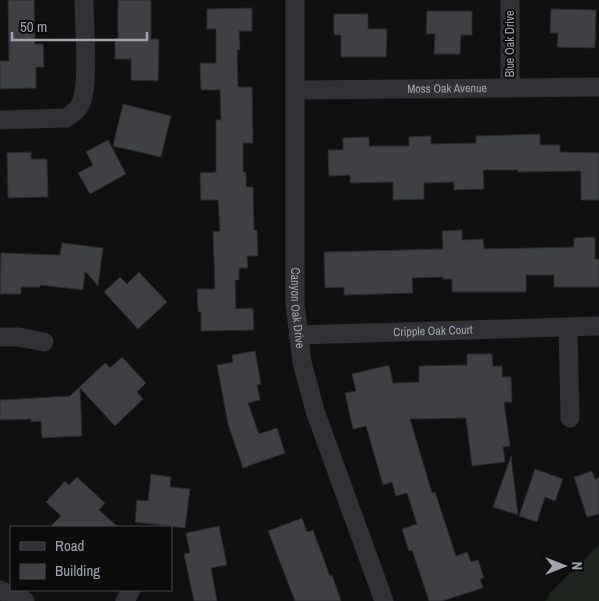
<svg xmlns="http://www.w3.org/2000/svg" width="599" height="601" font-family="'Archivo Narrow',sans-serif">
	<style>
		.green { fill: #1d241e }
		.building { fill: #3f4044; stroke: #2a2a2d }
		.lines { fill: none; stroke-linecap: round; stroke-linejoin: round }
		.minor { stroke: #313136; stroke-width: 19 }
		.labels { text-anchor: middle; stroke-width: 4; stroke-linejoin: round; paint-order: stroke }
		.street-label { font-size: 12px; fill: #a2a5b1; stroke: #0b0b0c }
	</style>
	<rect width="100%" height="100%" fill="#101011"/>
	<path class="green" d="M599 545V601H546L550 593Z"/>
	<g class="building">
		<path d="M8 0H34L35 44H43L44 67H36V88L0 89V61H9Z"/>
		<path d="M118 0H151V39H159L158 81 131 80V59H115V38H118Z"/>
		<path d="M252 8V31H239L240 50H237L238 87H252L253 143H243V172H246V187H253L254 230H257L258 256H247L248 268H239V280H235L236 309 253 308 254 330 201 331V312H198L197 289H215L213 232 220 231 218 200H201L200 173 216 172V120H221L220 90H201L200 63H216V29H207V9Z"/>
		<path d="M551 9 596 10 595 48 557 47 558 33H550Z"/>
		<path d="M427 11H472V35H461L460 54H434L435 34H426Z"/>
		<path d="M334 14H368V29H387L386 57H341V35H334Z"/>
		<path d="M123 104 171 116 161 157 113 146Z"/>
		<path d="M540 134V145H560V152L599 153V200H581V171L518 172V170H483L484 189 454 190V182L424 183V199L393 200V182L350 183V175L329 176 328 150H343V138L369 137V146H409V137L431 136V144L476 143V136Z"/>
		<path d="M108 140 126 174 90 194 78 173 93 165 86 152Z"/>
		<path d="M31 152V159H47L48 197 8 198 7 153Z"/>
		<path d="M462 230V240L483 239 484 249 574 247V238L595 237V259H599V287H554V275H526V292H452V279H443V277L412 278 413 293 344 295V287L325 288 324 252 443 249 442 231Z"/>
		<path d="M62 243 103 248 98 286 85 271 83 290 40 285V287H21V294H0L1 253 60 255Z"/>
		<path d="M139 272 167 302 138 329 104 292 120 277 127 284Z"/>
		<path d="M255 351 261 384 257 385 260 400 248 403 259 434 277 428 285 453 243 468 228 424 217 365 233 362 232 355Z"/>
		<path d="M467 354H492L493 366H502V377H511L512 402H504L510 446 503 447 505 462 472 466 466 418 410 419 432 493 435 492 456 556 467 552 471 562 478 560 484 578 480 579 483 588 442 601H429L412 550 409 551 402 529 417 524 407 493 396 496 392 482 383 485 366 426 353 429 345 393 356 391 352 374 389 365 393 383 419 382V366L467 365Z"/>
		<path d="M122 357 146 383 137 392 143 399 115 426 80 388 82 436 42 438 41 421 31 422V419L0 420V400L70 396 105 363 110 368Z"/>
		<path d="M511 456 518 515 493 507Z"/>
		<path d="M535 469 563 479 555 501 545 497 537 522 519 516Z"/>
		<path d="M592 471 595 479 599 478V514L587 517 574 477Z"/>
		<path d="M151 474 171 477 170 487 190 489 185 528 135 522 137 500 148 501Z"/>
		<path d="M77 477 105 503 99 510 118 527H50L61 516 46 502 65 481 69 485Z"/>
		<path d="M302 518 307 532 313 530 330 576 332 575 341 601H295L268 531Z"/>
		<path d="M219 526 227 565 211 568 217 601H194L184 554 190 553 186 533Z"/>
	</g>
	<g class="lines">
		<g class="minor">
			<path id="s1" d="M295 0V304L302 362 315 411 384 601"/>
			<path d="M510 0V88"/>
			<path id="s2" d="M296 90 599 87"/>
			<path d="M0 120 66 118C72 114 77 111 80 105 90 87 84 23 84 0"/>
			<path d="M568 327 570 418"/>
			<path id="s3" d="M298 335 599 326"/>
			<path d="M0 337H19L44 342"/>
			<path d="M0 590 25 601"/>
			<path d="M125 601 131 590"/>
		</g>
	</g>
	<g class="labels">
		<g class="street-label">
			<text transform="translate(510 44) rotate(-90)" y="4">Blue Oak Drive</text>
			<text dy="4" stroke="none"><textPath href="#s2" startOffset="151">Moss Oak Avenue</textPath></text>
			<text dy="4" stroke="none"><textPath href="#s1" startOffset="308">Canyon Oak Drive</textPath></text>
			<text dy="4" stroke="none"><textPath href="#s3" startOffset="135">Cripple Oak Court</textPath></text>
		</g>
	</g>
	<rect x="10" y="526" width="162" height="65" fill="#0b0b0c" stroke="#47494e"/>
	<rect x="20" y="542" width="25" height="8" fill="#313136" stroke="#47494e"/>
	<text x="55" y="551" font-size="15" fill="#a2a5b1">Road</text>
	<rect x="20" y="564" width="25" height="15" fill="#3f4044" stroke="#47494e"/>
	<text x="55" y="576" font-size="15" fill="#a2a5b1">Building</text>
	<g transform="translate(564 566) rotate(90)" stroke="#0b0b0c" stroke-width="4" paint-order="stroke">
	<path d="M0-4L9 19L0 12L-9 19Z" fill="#a2a5b1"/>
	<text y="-8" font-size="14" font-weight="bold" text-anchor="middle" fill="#a2a5b1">N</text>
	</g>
	<path d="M12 32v8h135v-8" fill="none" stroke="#a2a5b1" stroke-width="2.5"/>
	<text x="20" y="32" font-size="15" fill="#a2a5b1" stroke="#0b0b0c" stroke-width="4" paint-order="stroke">50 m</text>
</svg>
